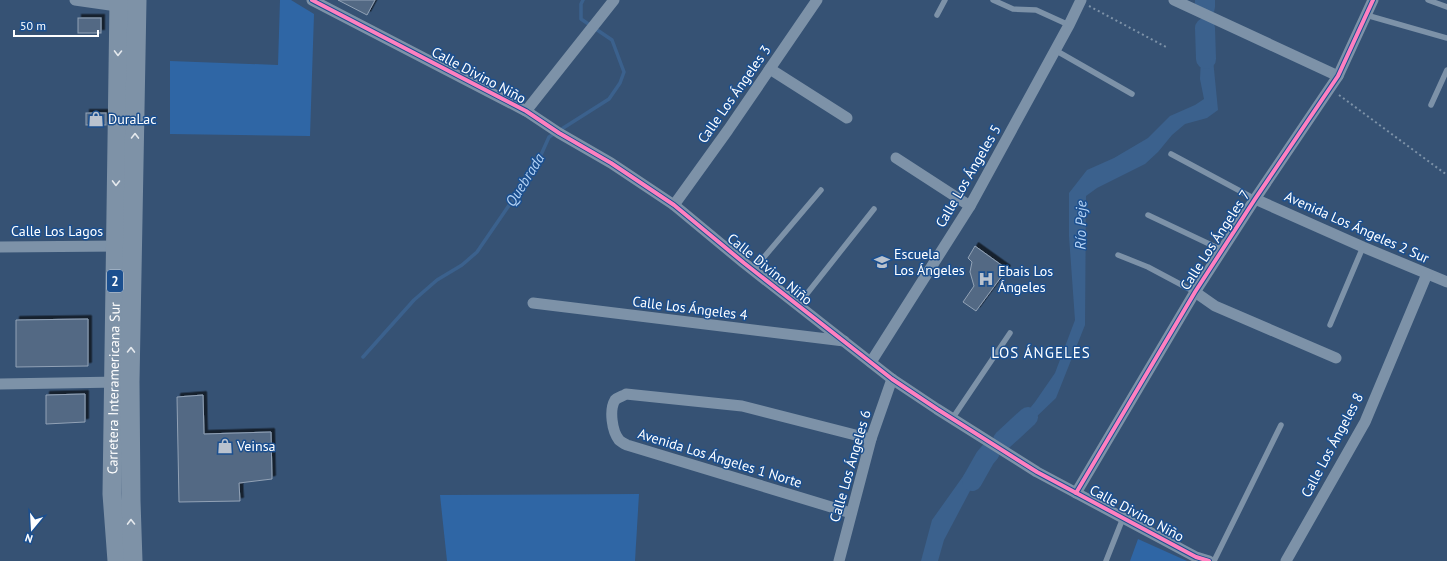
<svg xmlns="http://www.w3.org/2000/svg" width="1447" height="561" font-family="'PT Sans',sans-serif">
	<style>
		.green { fill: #2f66a5 }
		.water { fill: #3b618d }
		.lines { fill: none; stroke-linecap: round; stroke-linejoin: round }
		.stream { stroke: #3b618d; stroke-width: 3.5 }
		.river { stroke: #3b618d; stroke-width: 20 }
		.building { fill: #526984; stroke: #92a2b6; filter: url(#shadow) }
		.path { stroke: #7d92a8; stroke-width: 2; stroke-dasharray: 2 3; stroke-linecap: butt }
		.lane { stroke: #7d92a8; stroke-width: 5.5 }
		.street { stroke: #7d92a8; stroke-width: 11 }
		.highway { stroke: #7e92a7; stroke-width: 19 }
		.cycleway-casing { stroke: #1b4f8f; stroke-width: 6 }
		.cycleway { stroke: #ff80c0; stroke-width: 4 }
		.oneway { stroke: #e5e9ed }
		.labels { text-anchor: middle; stroke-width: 3; stroke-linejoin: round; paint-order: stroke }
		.shield { fill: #1b4f8f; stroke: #bbcadd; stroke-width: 1 }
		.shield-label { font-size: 13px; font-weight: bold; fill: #fff }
		.street-label { font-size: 14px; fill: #fff; stroke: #1b4f8f }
		.poi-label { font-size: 14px; fill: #fff; stroke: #1b4f8f; text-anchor: start }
		.water-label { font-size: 15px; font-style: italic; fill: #b5d3f5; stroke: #1b4f8f }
		.neighbourhood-label { font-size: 15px; letter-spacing: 1px; fill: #fff; stroke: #1b4f8f }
	</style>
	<defs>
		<filter id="shadow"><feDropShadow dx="3.5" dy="-3.5" stdDeviation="0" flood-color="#0009"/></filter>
	</defs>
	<rect width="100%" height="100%" fill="#365274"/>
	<g class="green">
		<path d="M280 0H291L314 14 310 136 170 134V61L278 65Z"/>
		<path d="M639 494 635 561H447L440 495Z"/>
		<path d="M1138 539 1187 561H1130Z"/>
	</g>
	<g class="water">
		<path d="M1205 32 1211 39 1218 110 1207 118 1185 124 1172 135 1158 152 1145 164 1097 188 1086 196 1085 325 1056 398 1033 420 1008 435 1035 402 1055 373 1075 320 1069 236V193L1087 170 1114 158 1148 138 1170 116 1195 105 1204 99 1200 79 1202 37Z"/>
		<path d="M985 458 980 472 944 540 938 561H921L932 520 969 468Z"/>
	</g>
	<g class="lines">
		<path class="stream" d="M363 357 414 300 437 280 462 265 477 252 536 166 549 137 609 99 620 83 624 72 612 40 581 19V4L583 0"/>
		<g class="river">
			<path d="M1205 7V0"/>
			<path d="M1205 28 1206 59"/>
			<path d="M1003 440 1028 417"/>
			<path d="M972 481 985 458 990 452"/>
		</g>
	</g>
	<g class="building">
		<path d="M338 0H375L367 15Z"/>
		<rect x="78" y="18" width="23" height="15"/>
		<rect x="86" y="113" width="20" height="12"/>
		<path d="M975 246 1007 269 976 311 963 302 974 286 970 272 972 262 968 258Z"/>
		<path d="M88 319V366L16 367V320Z"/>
		<path d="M85 394V422L46 424V395Z"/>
		<path d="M203 395 204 434 271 432 272 479 239 483 240 501 179 502 177 397Z"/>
	</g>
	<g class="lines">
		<g class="path">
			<path d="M1089 6 1166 47"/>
			<path d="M1339 95 1447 175"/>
		</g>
		<g class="lane">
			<path d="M993 0 1013 9 1036 10 1069 25"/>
			<path d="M1428 0 1447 7"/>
			<path d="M937 15 945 0"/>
			<path d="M1366 15 1447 38"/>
			<path d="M1055 50 1132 94"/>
			<path d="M1431 105 1447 70"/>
			<path d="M1171 154 1255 199"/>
			<path d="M1148 215 1222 250"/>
			<path d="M1118 255 1148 267 1195 292"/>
			<path d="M753 270 821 190"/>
			<path d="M798 305 874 209"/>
			<path d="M1330 325 1363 247"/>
			<path d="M952 419 1010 333"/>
			<path d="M1106 561 1123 518"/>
			<path d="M1214 561 1281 425"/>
		</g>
		<g class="street">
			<path d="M75 0 124 7"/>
			<path d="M312 0 526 111 559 133 611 163 674 205 744 263 892 379 937 409 1037 472 1196 557 1209 561"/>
			<path d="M1174 0 1338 76"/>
			<path d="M770 69 847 118"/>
			<path d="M526 111 614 0"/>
			<path d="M896 158 970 206"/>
			<path d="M1255 199 1363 247 1447 282"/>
			<path d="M674 205 728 130 817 0"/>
			<path d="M0 247 121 246"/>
			<path d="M1195 292 1215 306 1336 358"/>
			<path d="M533 303 844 341"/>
			<path d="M871 362 970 206 1069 25 1081 0"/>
			<path d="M0 384 119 382"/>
			<path d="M1076 493 1195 292 1255 199 1338 76 1373 0"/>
			<path d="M851 513 627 445C625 444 621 442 619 440 612 431 609 410 615 400 618 397 623 396 626 394L742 406 871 439"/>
			<path d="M839 561 871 439 892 379"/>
			<path d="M1286 561 1365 422 1427 274"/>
		</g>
		<g class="highway">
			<path id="s1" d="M117 561 112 494 119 0"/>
			<path d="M133 561 131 501 130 382 137 0"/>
		</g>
		<defs>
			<g id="cycleway">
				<path d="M312 0 526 111 559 133 611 163 674 205 744 263 892 379 937 409 1037 472 1196 557 1209 561"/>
				<path d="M1076 493 1195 292 1255 199 1338 76 1373 0"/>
			</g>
		</defs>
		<use href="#cycleway" class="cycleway-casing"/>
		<use href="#cycleway" class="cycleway"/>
	</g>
	<defs><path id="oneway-chevron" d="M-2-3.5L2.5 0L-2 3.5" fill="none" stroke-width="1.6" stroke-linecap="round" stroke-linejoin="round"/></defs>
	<g class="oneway">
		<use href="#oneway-chevron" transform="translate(118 53) rotate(91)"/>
		<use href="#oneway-chevron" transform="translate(135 136) rotate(-89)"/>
		<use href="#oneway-chevron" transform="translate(116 183) rotate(91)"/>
		<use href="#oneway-chevron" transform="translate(131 350) rotate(-89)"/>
		<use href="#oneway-chevron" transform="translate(131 522) rotate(-91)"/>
	</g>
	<defs>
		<symbol id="shop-bare" viewBox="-9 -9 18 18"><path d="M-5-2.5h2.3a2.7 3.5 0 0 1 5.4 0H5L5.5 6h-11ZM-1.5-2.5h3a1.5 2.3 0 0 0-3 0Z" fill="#b9c2ce" stroke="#1b4f8f" stroke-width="2.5" paint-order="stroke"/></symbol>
		<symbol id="school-bare" viewBox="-9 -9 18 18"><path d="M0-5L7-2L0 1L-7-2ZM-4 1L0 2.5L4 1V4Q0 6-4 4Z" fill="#b9c2ce" stroke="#1b4f8f" stroke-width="2.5" paint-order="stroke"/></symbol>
		<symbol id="hospital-bare" viewBox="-9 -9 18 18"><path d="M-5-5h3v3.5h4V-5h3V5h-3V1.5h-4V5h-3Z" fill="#b9c2ce" stroke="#1b4f8f" stroke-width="2.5" paint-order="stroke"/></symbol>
	</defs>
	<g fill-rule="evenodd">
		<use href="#shop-bare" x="85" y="108" width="22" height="22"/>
		<use href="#school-bare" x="871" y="251" width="22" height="22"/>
		<use href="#hospital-bare" x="975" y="268" width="22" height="22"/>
		<use href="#shop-bare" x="214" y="435" width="22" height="22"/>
	</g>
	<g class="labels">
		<rect class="shield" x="107" y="270" width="16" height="22" rx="3"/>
		<g class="shield-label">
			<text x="115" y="286">2</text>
		</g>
		<g class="street-label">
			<text transform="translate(479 75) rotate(28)" y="5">Calle Divino Niño</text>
			<text transform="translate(734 94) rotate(-55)" y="5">Calle Los Ángeles 3</text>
			<text transform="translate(968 176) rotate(-60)" y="5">Calle Los Ángeles 5</text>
			<text transform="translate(1357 227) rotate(24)" y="5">Avenida Los Ángeles 2 Sur</text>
			<text x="57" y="236">Calle Los Lagos</text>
			<text transform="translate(1215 240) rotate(-57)" y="5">Calle Los Ángeles 7</text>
			<text transform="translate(770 269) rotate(39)" y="5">Calle Divino Niño</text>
			<text transform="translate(690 308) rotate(7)" y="5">Calle Los Ángeles 4</text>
			<text dy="5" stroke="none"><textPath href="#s1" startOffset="173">Carretera Interamericana Sur</textPath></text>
			<text transform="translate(1332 445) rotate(-62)" y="5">Calle Los Ángeles 8</text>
			<text transform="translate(720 458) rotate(17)" y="5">Avenida Los Ángeles 1 Norte</text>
			<text transform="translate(850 466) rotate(-74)" y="5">Calle Los Ángeles 6</text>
			<text transform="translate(1137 513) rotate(28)" y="5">Calle Divino Niño</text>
		</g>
		<g class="poi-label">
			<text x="108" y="124">DuraLac</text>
			<text x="894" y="259">Escuela<tspan x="894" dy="16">Los Ángeles</tspan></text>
			<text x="998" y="276">Ebais Los<tspan x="998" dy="16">Ángeles</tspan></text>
			<text x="237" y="451">Veinsa</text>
		</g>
		<g class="water-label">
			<text transform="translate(525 180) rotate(-58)" y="5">Quebrada</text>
			<text transform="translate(1081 225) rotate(-89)" y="5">Río Peje</text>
		</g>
		<g class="neighbourhood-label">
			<text x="1041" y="358">LOS ÁNGELES</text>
		</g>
	</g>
	<g transform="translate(32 529) rotate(198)" stroke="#1b4f8f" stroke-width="3" paint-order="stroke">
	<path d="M0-3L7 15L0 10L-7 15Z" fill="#ffffff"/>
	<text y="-6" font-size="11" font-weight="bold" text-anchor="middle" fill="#ffffff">N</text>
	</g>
	<path d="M14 30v6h84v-6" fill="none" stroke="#ffffff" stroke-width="2"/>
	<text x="20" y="30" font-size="12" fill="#ffffff" stroke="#1b4f8f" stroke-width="3" paint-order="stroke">50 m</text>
</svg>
